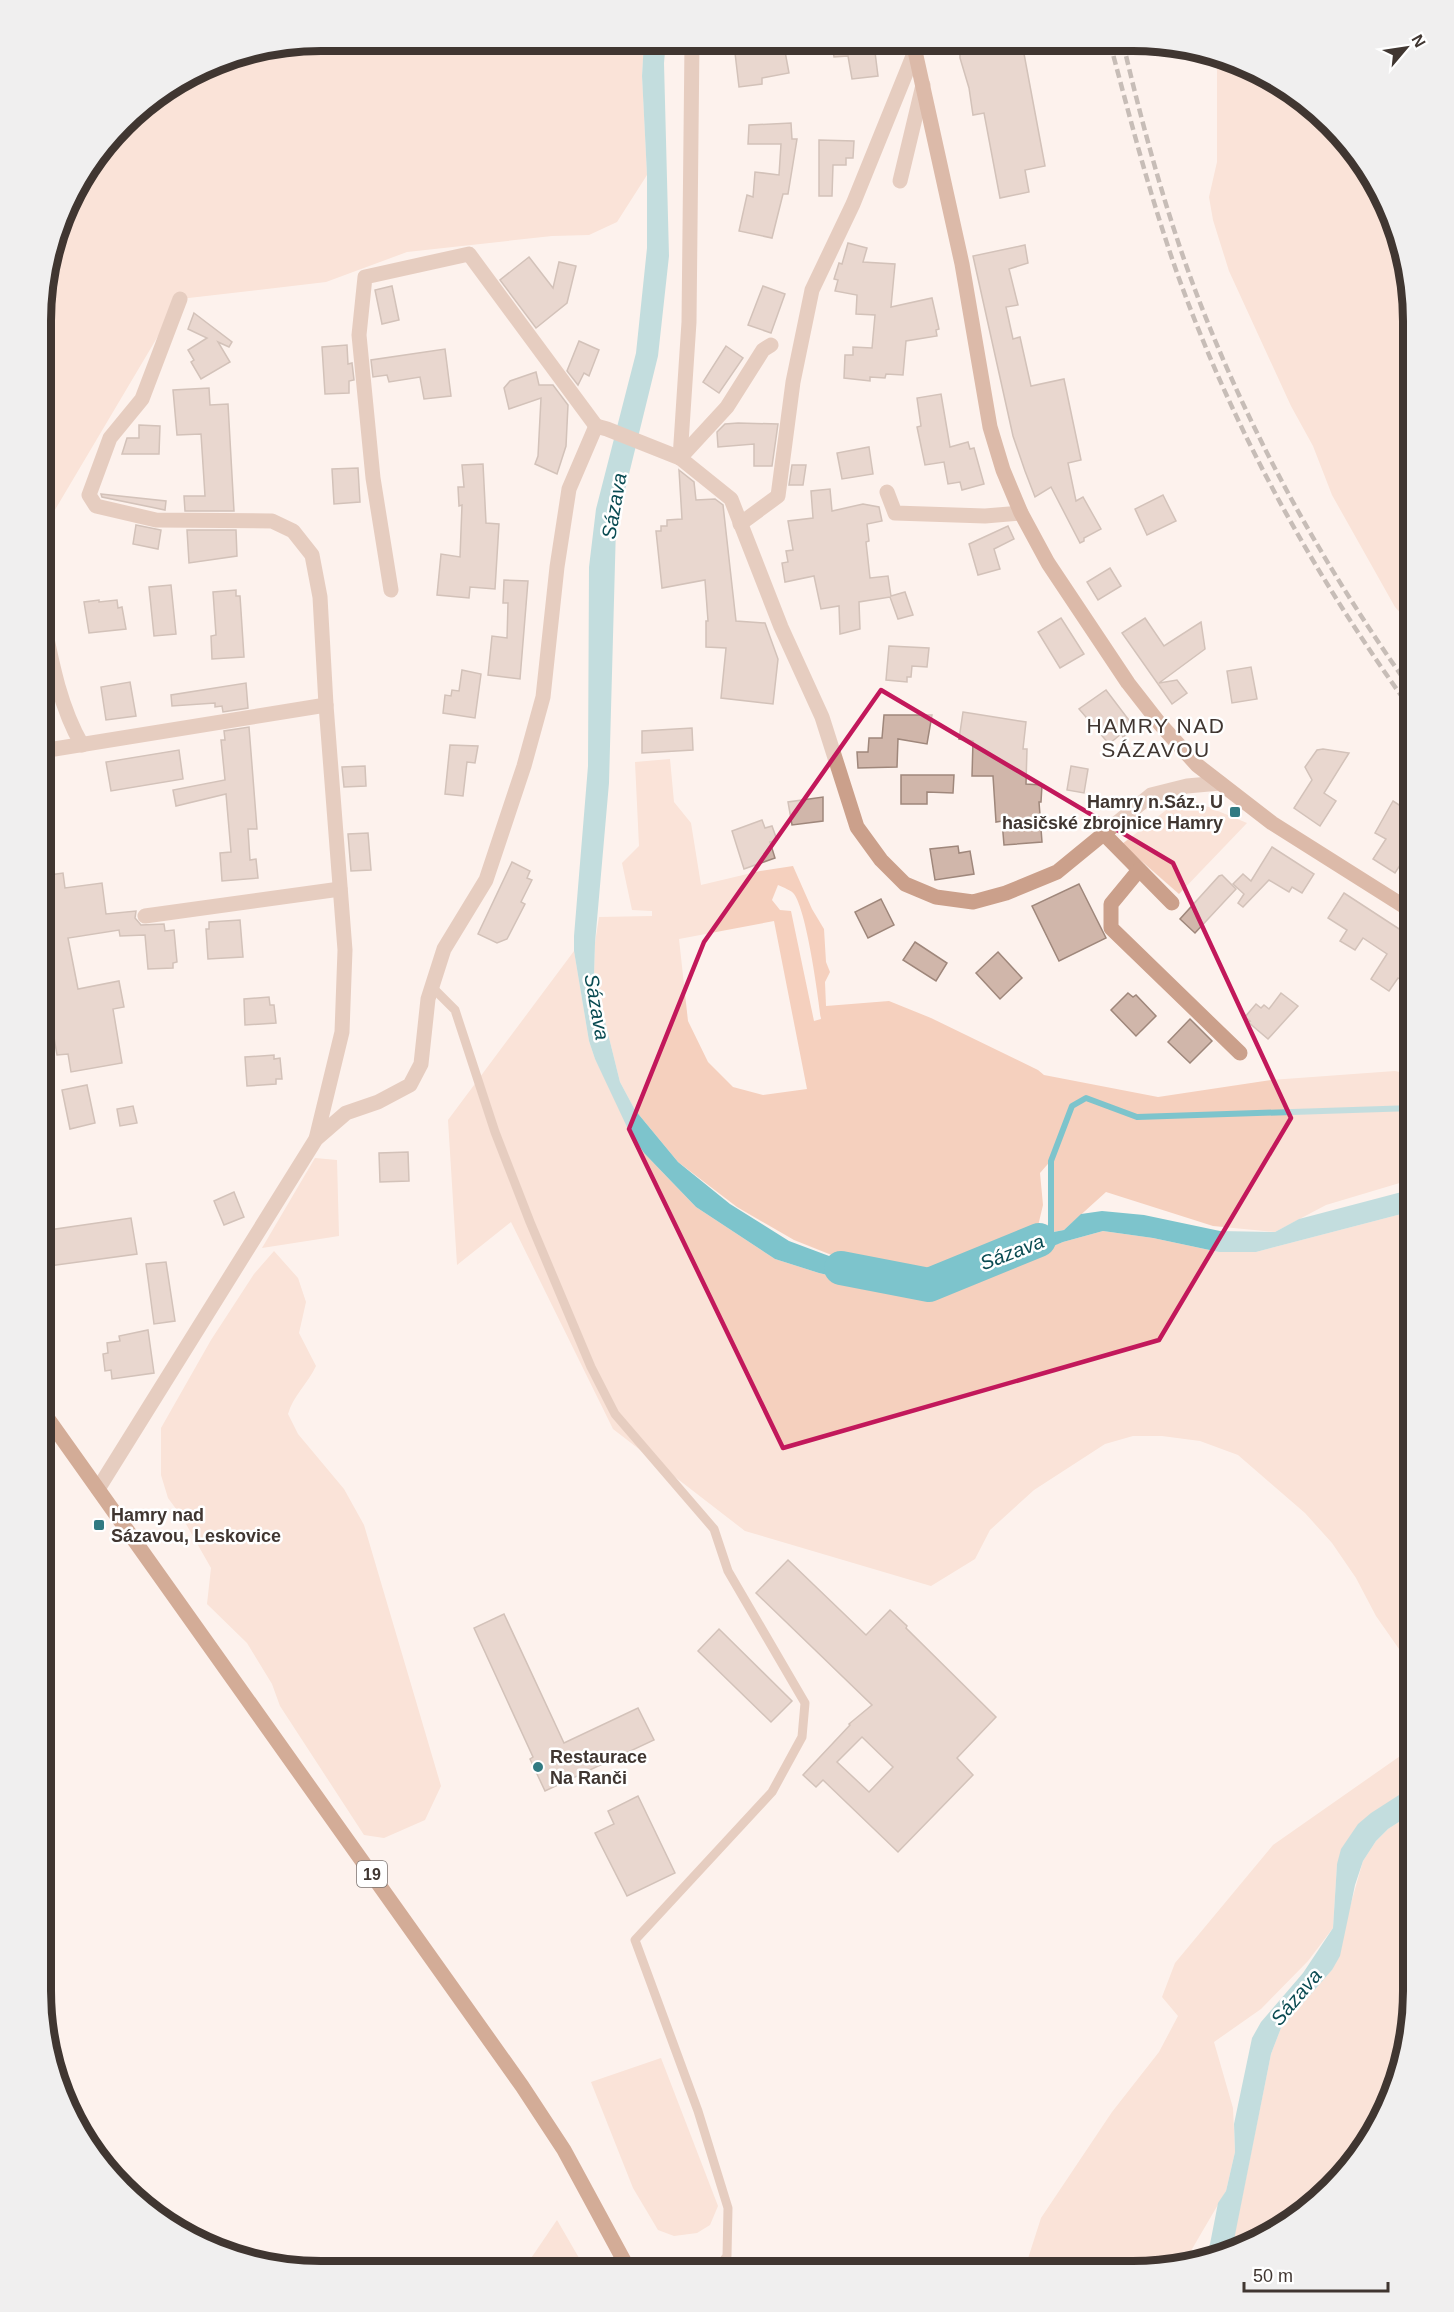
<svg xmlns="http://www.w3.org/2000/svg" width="1454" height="2312" font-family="Arial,sans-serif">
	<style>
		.green { fill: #f5d0be; fill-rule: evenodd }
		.water { fill: #7dc4cc }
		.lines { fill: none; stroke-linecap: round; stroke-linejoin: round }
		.stream { stroke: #7dc4cc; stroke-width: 6 }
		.river { stroke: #7dc4cc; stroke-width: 34 }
		.building { fill: #d0b6aa; stroke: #9f877b; stroke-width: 1.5; fill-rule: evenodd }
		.lane { stroke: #cba08b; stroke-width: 9 }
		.street { stroke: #cba08b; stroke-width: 15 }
		.secondary { stroke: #b47657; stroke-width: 15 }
		.primary { stroke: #a1572f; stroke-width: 15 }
		.rail { stroke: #867c77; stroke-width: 4.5; stroke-dasharray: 9 4.5; stroke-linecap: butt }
		.marked { fill: none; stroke: #c2185b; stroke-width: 4.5; stroke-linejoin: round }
		.poi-dot { fill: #317a82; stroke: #fff; stroke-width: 2 }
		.labels { text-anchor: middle; stroke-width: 5; stroke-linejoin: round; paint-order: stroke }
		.shield { fill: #fff; stroke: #79726f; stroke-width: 1.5 }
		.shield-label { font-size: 16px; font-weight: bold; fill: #403631 }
		.poi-label { font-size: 18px; font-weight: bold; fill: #403631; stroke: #fff; text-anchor: start }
		.water-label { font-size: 20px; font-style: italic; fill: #0a4b52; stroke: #fff }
		.quarter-label { font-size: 21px; letter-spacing: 1.5px; fill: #403631; stroke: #fff }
		.rim { fill: none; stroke: #403631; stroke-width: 8 }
	</style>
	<rect width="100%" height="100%" fill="#fdf2ed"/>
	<g class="green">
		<path d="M321 41H644L642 76 647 175 617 222 589 235 552 236 407 252 326 282 180 299 43 530V285L70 197 136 110 214 62Z"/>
		<path d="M1217 56 1240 62 1303 98 1355 150 1392 214 1413 321V627L1395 607 1332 495 1313 446 1291 406 1229 271 1213 220 1209 197 1217 162Z"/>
		<path d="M670 759 674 802 691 823 701 885 760 871 793 866 812 909 824 929 826 962 830 972 825 982 826 1006 889 1001 931 1018 1038 1070 1044 1075 1158 1097 1271 1080 1395 1071 1413 1075V1179L1326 1205 1275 1232 1213 1226 1106 1192 1064 1230 1047 1233 1054 1157 1040 1173 1043 1205 1038 1226 1020 1241 984 1265 937 1283 904 1284 794 1240 737 1207 678 1162 635 1110 620 1082 594 977 595 943 599 917 652 916V911L632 910 622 863 639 846 635 762ZM778 885C784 888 791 890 794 894 807 912 818 995 821 1019L814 1021 791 911 780 910 772 900ZM774 921 807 1089 763 1095 733 1087 708 1062 688 1021 679 939Z"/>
		<path d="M1189 799 1247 823 1179 894 1122 844 1178 801Z"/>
		<path d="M574 951 589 1041 595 1059 644 1153 696 1207 775 1259 819 1273 915 1296 1063 1242 1103 1231 1153 1238 1219 1252H1256L1413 1211V1669L1376 1616 1356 1578 1332 1543 1305 1513 1238 1455 1200 1441 1162 1436H1133L1105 1444 1034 1490 990 1530 975 1559 931 1586 745 1531 613 1429 511 1222 457 1265 448 1120Z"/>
		<path d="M315 1158 337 1160 339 1236 262 1248Z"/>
		<path d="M274 1251 298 1278 306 1302 299 1333 316 1366C308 1383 293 1396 288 1414L298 1434 344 1489 364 1525 441 1786 425 1820 384 1838 364 1835 280 1706 272 1684 247 1643 207 1604 211 1568 182 1517 168 1498 161 1475V1428L211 1340 254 1274Z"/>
		<path d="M1413 1747V1786L1398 1797 1337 1864 1333 1928 1308 1961 1261 2009 1214 2042 1233 2108 1235 2152 1226 2191 1185 2261 1133 2271H1024L1041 2218 1112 2112 1159 2052 1178 2016 1162 1997 1175 1963 1273 1845Z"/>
		<path d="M1413 1813V2009L1398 2081 1356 2161 1304 2213 1240 2250 1231 2252 1271 2054 1281 2028 1332 1970 1363 1861 1376 1841 1388 1829Z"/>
		<path d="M661 2058 718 2206 710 2225 697 2233 674 2236 658 2230 633 2188 591 2082Z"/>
		<path d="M557 2220 586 2270H523Z"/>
	</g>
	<g class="water">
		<path d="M644 41H666L664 63 669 256 658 356 616 527 609 783 595 943 594 977 620 1082 635 1110 678 1162 730 1204 789 1241 904 1284 937 1283 984 1265 1026 1236 1048 1228V1233L1064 1230 1081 1214 1102 1211 1144 1215 1220 1231 1275 1232 1299 1219 1413 1189V1211L1256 1252H1219L1153 1238 1103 1231 1063 1242 935 1295 915 1296 819 1273 775 1259 696 1207 644 1153 627 1127 595 1059 589 1041 574 951V936L588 766 589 567 596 509 636 353 647 248V175L642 76Z"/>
		<path d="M1413 1786V1813L1388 1829 1376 1841 1363 1861 1355 1885 1340 1956 1332 1970 1281 2028 1271 2054 1232 2250 1231 2252 1204 2257 1210 2244 1218 2203 1226 2191 1235 2152 1234 2124 1252 2038 1261 2022 1303 1973 1333 1928 1337 1864 1341 1849 1358 1824 1371 1813Z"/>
	</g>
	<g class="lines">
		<path class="stream" d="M1051 1235V1161L1072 1106 1086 1098 1137 1117 1413 1108"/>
		<path class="river" d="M841 1268 929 1285 1039 1240"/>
	</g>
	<g class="building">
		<path d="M832 42H876L877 52H875L878 76 852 79 848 56 834 57Z"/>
		<path d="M960 42 1022 43 1045 166 1025 170 1029 192 1000 198 984 113 973 115 969 88 960 58Z"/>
		<path d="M784 46 789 73 762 78V84L739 87 735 53Z"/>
		<path d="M791 123 792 139H797L788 194H783L772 238 739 231 747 195 753 197 755 172 779 175 781 144H748L749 125Z"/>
		<path d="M819 140 854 141 853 158H846V165H833L832 196H819Z"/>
		<path d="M848 243 867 248 863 262 895 264 891 307 932 298 939 329 936 330 937 336 906 341 903 375 886 374 885 378 870 377V381L844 378 845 355H853V347L872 348 875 315 856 314 857 295 835 291 838 280 834 279 839 263 842 264Z"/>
		<path d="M1025 245 1028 263 1009 269 1018 305 1006 307 1013 339 1020 337 1031 386 1064 379 1081 460 1068 463 1076 501 1083 497 1101 529 1084 538V541L1080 543 1051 487 1035 497 1025 471 1013 436 973 256Z"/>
		<path d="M529 257 553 288 559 262 576 266 567 303 536 328 500 280Z"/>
		<path d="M392 286 399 320 382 324 375 290Z"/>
		<path d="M763 286 785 294 771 333 748 325Z"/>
		<path d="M194 313 232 342 229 347 218 342 230 362 201 379 191 362 194 360 188 350 207 338 188 329Z"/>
		<path d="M579 341 599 350 589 376 584 373 578 385 567 371Z"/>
		<path d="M347 345 348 364 352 363 354 380 349 381V393L325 394 322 347Z"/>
		<path d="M726 346 743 358 719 393 703 382Z"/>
		<path d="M445 349 451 396 424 399 420 377 389 382 387 375 373 377 371 360Z"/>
		<path d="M536 372 539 385H553L568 405 566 446 557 474 535 464 538 456 541 398 509 409 504 388 510 381Z"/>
		<path d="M209 388 210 405 228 404 234 511H185L184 496H205L201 434 177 435 173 390Z"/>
		<path d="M941 394 950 447 968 442 970 449 974 448 984 484 962 490 960 482 948 484 944 462 925 465 917 427 921 426 917 398Z"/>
		<path d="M738 423 778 424 772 466H754V444L718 447 717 432 725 424Z"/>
		<path d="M139 425 160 426 159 454H122L127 438H139Z"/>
		<path d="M869 447 873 474 842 479 837 453Z"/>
		<path d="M483 464 486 523 499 524 495 589 470 587 469 598 437 595 441 554 460 557 462 505 459 506 458 487H464L462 465Z"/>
		<path d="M792 465H806L803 485H789Z"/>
		<path d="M358 468 360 502 334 504 332 469Z"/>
		<path d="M679 470 694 482 696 500 715 499 723 505 736 621 765 623 778 659 773 704 721 698 726 648 706 647V621H708L705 580 662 588 656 531H661V526H667V520L682 519Z"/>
		<path d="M830 489 832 511 863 504 879 507 882 521 867 524 869 541 866 542 870 578 888 576 891 596 905 592 913 615 898 619 890 597 859 602 860 629 840 634 839 606 821 609 814 576 785 582 782 563 788 562 786 551 793 550 788 521 813 518 811 491Z"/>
		<path d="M101 494 166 501 165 510 102 497Z"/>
		<path d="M1163 495 1176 521 1147 535 1135 509Z"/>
		<path d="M136 525 161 530 158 549 133 544Z"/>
		<path d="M1008 526 1014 539 994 549 1000 569 978 575 969 544Z"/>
		<path d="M187 530H236L237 556 189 563Z"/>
		<path d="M1110 568 1121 586 1098 600 1087 582Z"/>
		<path d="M504 580 528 581 520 679 488 675 492 636 507 638 508 603H503Z"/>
		<path d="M171 585 176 634 154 636 149 587Z"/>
		<path d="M236 590V596H240L244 657 212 659 211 636 216 635 213 592Z"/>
		<path d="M99 600V602L117 600 118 608 122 607 126 629 89 633 84 602Z"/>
		<path d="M1061 618 1084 654 1060 668 1038 632Z"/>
		<path d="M1145 618 1164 646 1201 622 1205 649 1159 683 1177 680 1187 693 1172 704 1122 633Z"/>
		<path d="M889 646 929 648 927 667 912 666 911 677H907V682L886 680Z"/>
		<path d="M1251 667 1257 699 1232 703 1227 671Z"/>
		<path d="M462 670 481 674 475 718 443 713 445 695 451 696 452 690 459 691Z"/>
		<path d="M130 682 136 716 106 720 101 687Z"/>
		<path d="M246 683 248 708 223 712 222 706 215 707V703L172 706 171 695Z"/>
		<path d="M1106 690 1135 728 1123 737 1121 734 1109 744 1079 709Z"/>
		<path d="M963 712 1026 722 1023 749H1027L1026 784 1042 785 1041 802H1039L1042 842 1004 845 1002 821 996 822 993 776H972L973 741 959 739Z"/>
		<path d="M884 715H932L927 744 898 739 897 767 858 768 857 752H868L869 738H882Z"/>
		<path d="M249 727 257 829H248L250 860 256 859 258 878 222 881 220 853 231 852 226 794 176 806 173 790 225 780 221 740H225L224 731Z"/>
		<path d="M692 728 693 750 642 753V731Z"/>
		<path d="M450 745 478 746 475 763 467 762 463 796 445 794Z"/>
		<path d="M1323 749 1349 753 1324 793 1336 801 1320 826 1294 808 1312 780 1305 767 1317 750Z"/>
		<path d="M179 750 183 779 111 791 106 762Z"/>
		<path d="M365 766 366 786 344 787 342 767Z"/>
		<path d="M1071 766 1088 769 1084 793 1067 790Z"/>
		<path d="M901 775H954L953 793 927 792V804H901Z"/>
		<path d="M823 797V821L792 825 788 802Z"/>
		<path d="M1393 801 1413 814V830L1408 839 1413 845 1395 873 1373 859 1386 839 1375 833Z"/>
		<path d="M762 820 765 828 772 826 777 840 770 842 775 858 744 869 732 831Z"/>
		<path d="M368 833 371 870 351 871 348 834Z"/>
		<path d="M958 846 959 853 970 851 974 874 935 880 930 849Z"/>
		<path d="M1272 847 1314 874 1302 893 1292 887 1289 892 1269 880 1243 907 1238 903 1244 894 1233 884 1243 874 1251 881Z"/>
		<path d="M512 862 530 871 527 878 532 880 521 902 525 904 507 939 497 943 478 934Z"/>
		<path d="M63 873 65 888 102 883 106 914 136 911 135 918 141 925 164 924 165 931 174 930 177 962 173 963V968L148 969 145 935 120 936 119 930 68 938 78 989 119 981 124 1007 113 1009 122 1063 71 1072 68 1054 57 1055 42 968V876Z"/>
		<path d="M1222 875 1236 889 1195 933 1180 919 1219 876Z"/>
		<path d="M1079 884 1106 938 1059 961 1032 906Z"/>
		<path d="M1344 893 1413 938V974L1407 984 1398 978 1389 991 1371 979 1387 954 1363 938 1355 950 1340 941 1347 930 1328 918Z"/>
		<path d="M881 899 894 925 868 938 855 912Z"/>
		<path d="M240 920 243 957 208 959 206 929H209V922Z"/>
		<path d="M915 942 947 963 936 981 903 960Z"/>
		<path d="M998 952 1022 978 1000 999 976 973Z"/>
		<path d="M1128 993 1133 997 1136 995 1156 1016 1136 1036 1111 1010Z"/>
		<path d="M1281 993 1298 1006 1268 1039 1248 1022 1250 1021 1245 1017 1256 1004 1261 1008 1264 1005 1269 1009Z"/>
		<path d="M269 997 270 1005H274L276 1023 245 1025 244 999Z"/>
		<path d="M1190 1019 1212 1041 1190 1063 1168 1042Z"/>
		<path d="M274 1055V1059L280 1058 282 1079H276V1084L247 1086 245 1057Z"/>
		<path d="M87 1085 95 1123 70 1129 62 1090Z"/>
		<path d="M133 1106 137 1123 120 1126 117 1109Z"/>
		<path d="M408 1152 409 1181 380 1182 379 1153Z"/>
		<path d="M234 1192 244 1217 224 1225 214 1201Z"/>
		<path d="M131 1218 137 1254 42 1267V1231Z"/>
		<path d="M166 1262 175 1321 154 1324 146 1264Z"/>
		<path d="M148 1330 154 1373 112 1379 111 1370 105 1371 103 1354 108 1353 107 1343 120 1341 119 1336Z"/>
		<path d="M788 1560 866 1635 890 1610 907 1626 906 1628 996 1717 957 1758 973 1775 898 1852 823 1780 816 1787 803 1775 850 1725 849 1724 872 1705 756 1593ZM862 1737 893 1767 869 1792 837 1762Z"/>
		<path d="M504 1614 564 1743 638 1708 654 1740 545 1791 530 1759 533 1757 474 1628Z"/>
		<path d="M719 1629 792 1701 771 1722 698 1651Z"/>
		<path d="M638 1796 675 1873 627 1896 595 1833 614 1824 608 1811Z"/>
	</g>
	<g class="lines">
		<path class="lane" d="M432 987 455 1010 495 1132 530 1222 591 1367 615 1414 714 1529 728 1571 805 1703 802 1737 772 1792 635 1940 698 2111 728 2208 727 2256 716 2270"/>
		<g class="street">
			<path d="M900 181 923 85"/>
			<path d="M180 299 142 399 110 438 89 495 96 506 156 520 272 521 293 531 312 555 320 597 326 705 345 950 342 1032 316 1139"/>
			<path d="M680 458 689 322 692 42"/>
			<path d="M680 458 727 407 763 350 771 345"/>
			<path d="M887 492 895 513 985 516 1021 513"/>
			<path d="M740 524 778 496 793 382 812 290 853 204 915 51"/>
			<path d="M391 590 373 478 359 335 365 277 469 254 596 426"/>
			<path d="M42 614C51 659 59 705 82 745"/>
			<path d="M42 751 326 705"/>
			<path d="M1104 834 1172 903"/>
			<path d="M1139 870 1111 904V928L1240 1053"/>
			<path d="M145 916 340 889"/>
			<path d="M98 1489 316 1139 346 1113 378 1102 410 1085 421 1064 428 999 444 949 486 880 524 766 543 697 557 567 569 489 596 426 607 429 680 458 731 499 781 627 822 717 857 827 881 860 905 884 936 897 973 902 1006 893 1057 872 1151 795 1187 786 1220 783"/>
		</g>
		<path class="secondary" d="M913 42 962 264 990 427 1003 470 1021 513 1048 563 1128 683 1160 724 1197 765 1272 823 1413 912"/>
		<path class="primary" d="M41 1409 522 2086 564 2150 629 2270"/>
		<g class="rail">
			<path d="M1110 43C1133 129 1155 216 1187 300 1243 448 1320 584 1413 712"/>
			<path d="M1123 43C1143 128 1166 213 1197 295 1251 437 1325 569 1413 692"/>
		</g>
	</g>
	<path d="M0 0H1454V2312H0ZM881 690 1173 863 1291 1118 1159 1340 783 1448 629 1129 704 942Z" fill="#fdf2ed" fill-opacity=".55" fill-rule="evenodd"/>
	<path class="marked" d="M881 690 1173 863 1291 1118 1159 1340 783 1448 629 1129 704 942Z"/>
	<g class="poi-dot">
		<rect x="1229" y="806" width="12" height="12" rx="3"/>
		<rect x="93" y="1519" width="12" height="12" rx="3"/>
		<circle cx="538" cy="1767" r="6"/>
	</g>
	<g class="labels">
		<rect class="shield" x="357" y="1861" width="30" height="26" rx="4.5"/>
		<g class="shield-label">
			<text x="372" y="1880">19</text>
		</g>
		<g class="poi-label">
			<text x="1223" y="808" text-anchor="end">Hamry n.Sáz., U<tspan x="1223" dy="21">hasičské zbrojnice Hamry</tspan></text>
			<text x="111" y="1521">Hamry nad<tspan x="111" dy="21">Sázavou, Leskovice</tspan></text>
			<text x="550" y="1763">Restaurace<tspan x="550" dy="21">Na Ranči</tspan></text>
		</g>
		<g class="water-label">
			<text transform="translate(614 506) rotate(-80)" y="7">Sázava</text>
			<text transform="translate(597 1007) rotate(80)" y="7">Sázava</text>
			<text transform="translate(1012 1252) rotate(-21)" y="7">Sázava</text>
			<text transform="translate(1296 1997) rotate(-50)" y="7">Sázava</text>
		</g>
		<g class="quarter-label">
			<text x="1156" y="733">HAMRY NAD<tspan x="1156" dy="24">SÁZAVOU</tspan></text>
		</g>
	</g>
	<path d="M0 0H1454V2312H0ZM321 51H1133A270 270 0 0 1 1403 321V1991A270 270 0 0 1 1133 2261H321A270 270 0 0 1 51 1991V321A270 270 0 0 1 321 51Z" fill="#f0efef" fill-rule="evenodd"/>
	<path class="rim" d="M321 51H1133A270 270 0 0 1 1403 321V1991A270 270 0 0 1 1133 2261H321A270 270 0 0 1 51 1991V321A270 270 0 0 1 321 51Z"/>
	<g transform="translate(1406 48) rotate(61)" stroke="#ffffff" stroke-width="4.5" paint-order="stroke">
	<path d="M0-4.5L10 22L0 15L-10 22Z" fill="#403631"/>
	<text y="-9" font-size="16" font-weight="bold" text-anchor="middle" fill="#403631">N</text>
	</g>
	<path d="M1244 2282v9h144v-9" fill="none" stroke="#403631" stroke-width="3"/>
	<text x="1253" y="2282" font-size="18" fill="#403631" stroke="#ffffff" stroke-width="4.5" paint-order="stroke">50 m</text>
</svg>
